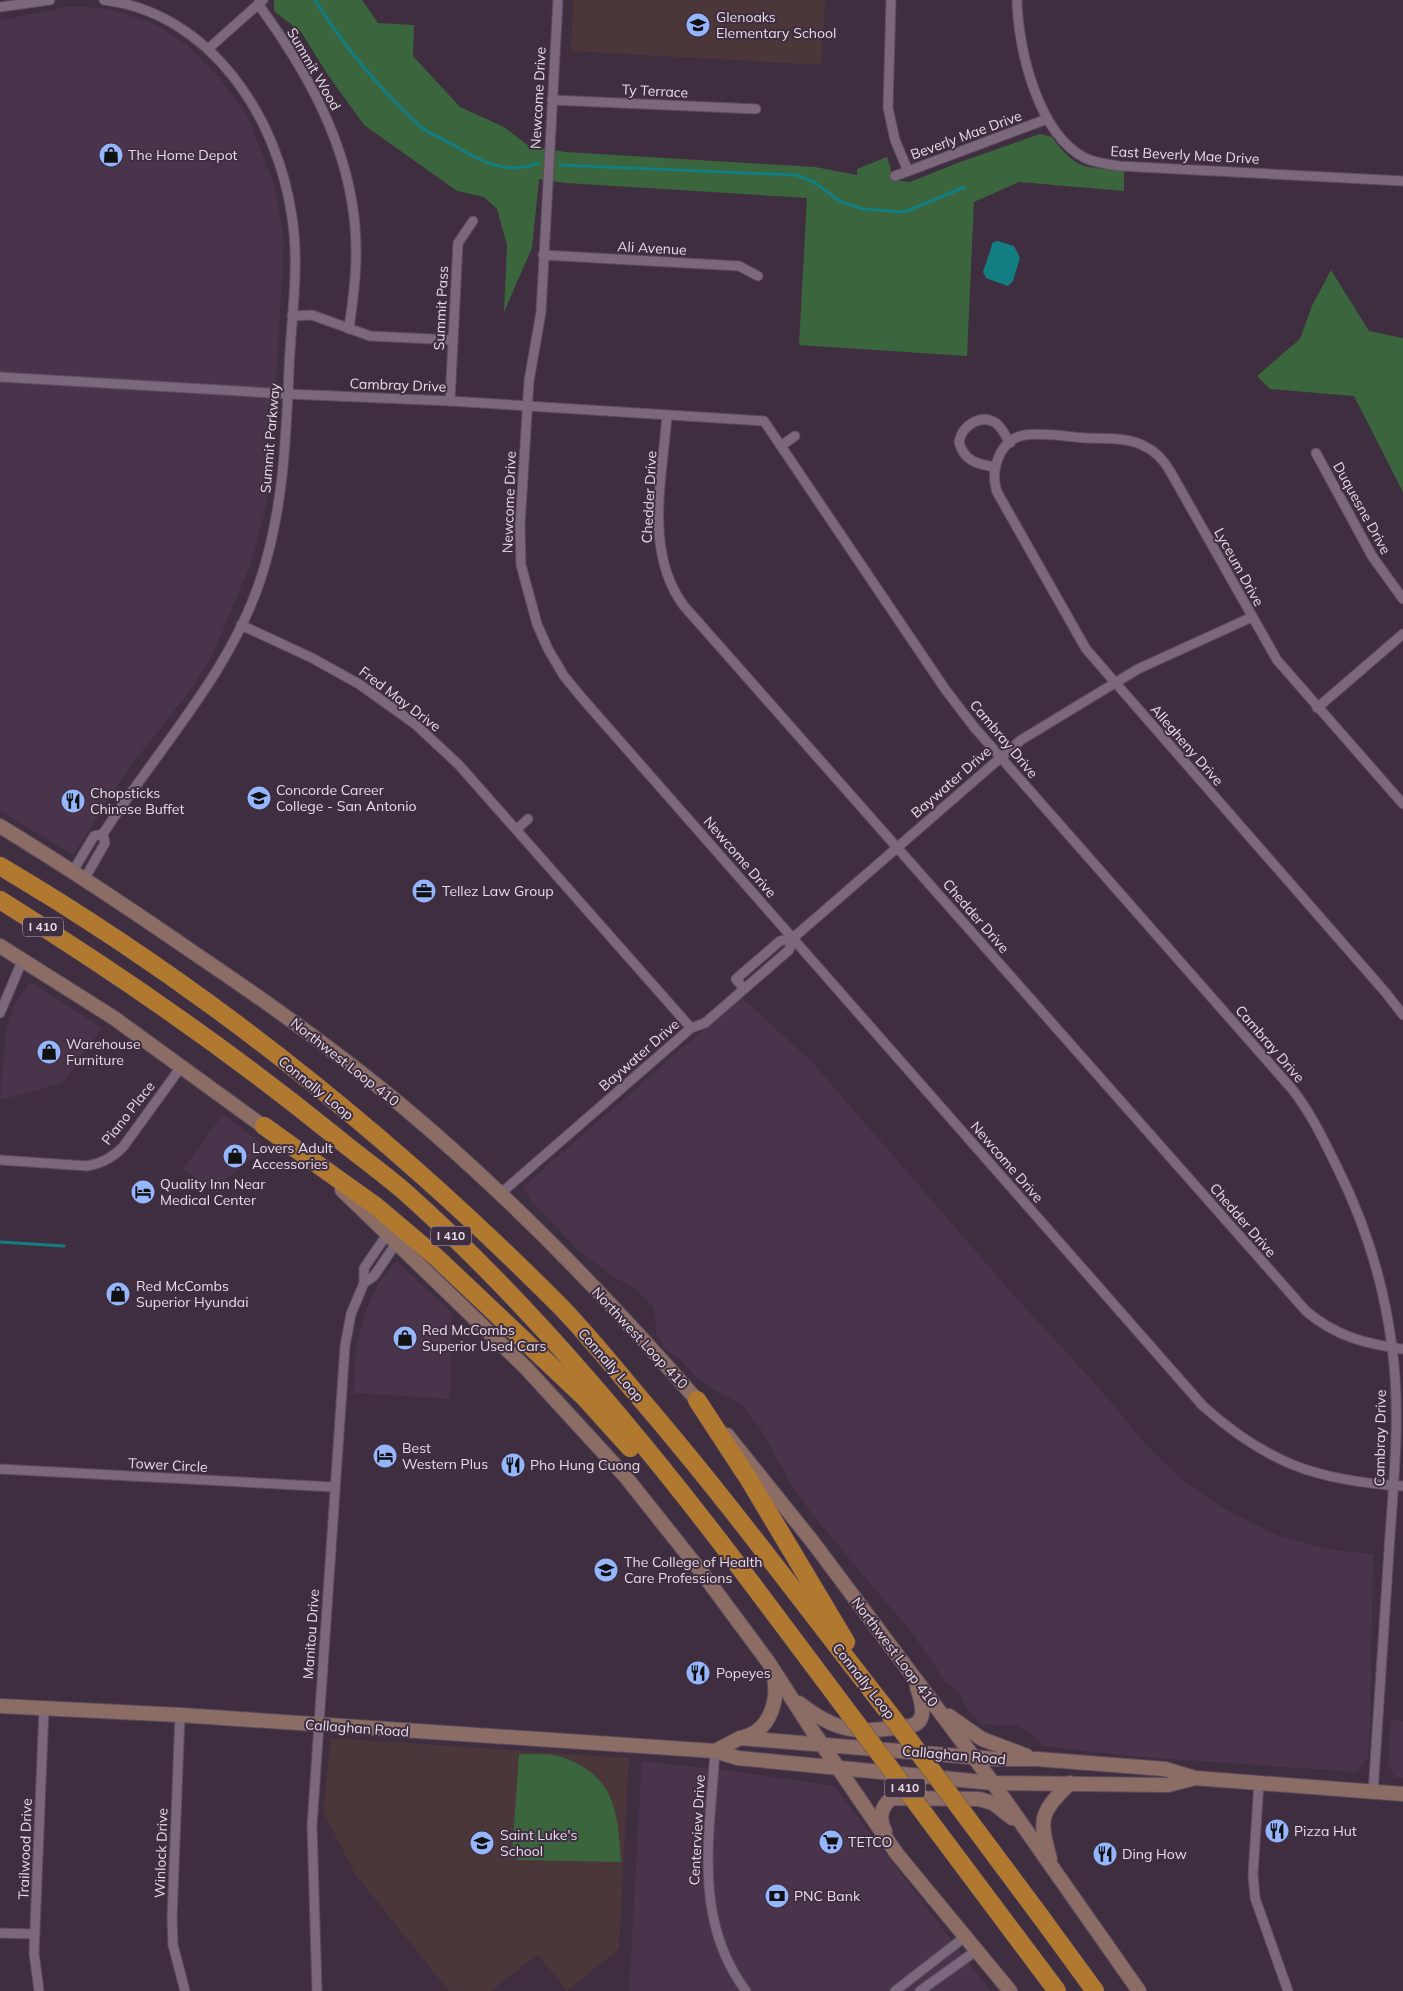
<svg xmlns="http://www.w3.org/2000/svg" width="1403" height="1991" font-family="Mulish,sans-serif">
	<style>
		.built { fill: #4a344c }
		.education { fill: #4b3639 }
		.green { fill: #3a653d }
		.water { fill: #137e81 }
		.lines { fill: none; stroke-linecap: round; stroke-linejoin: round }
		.stream { stroke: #137e81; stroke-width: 3 }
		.minor-casing { stroke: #5c4d5d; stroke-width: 11 }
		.secondary-casing { stroke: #5c4d5d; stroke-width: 16 }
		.motorway-casing { stroke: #5c4d5d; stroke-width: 19 }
		.minor { stroke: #7b687c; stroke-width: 9 }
		.secondary { stroke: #8b6d65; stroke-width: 14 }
		.motorway { stroke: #b1792f; stroke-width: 18 }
		.motorway-bridge-casing { stroke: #5c4d5d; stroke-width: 19; stroke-linecap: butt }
		.motorway-bridge { stroke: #b1792f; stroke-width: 18 }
		.labels { text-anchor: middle; stroke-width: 4; stroke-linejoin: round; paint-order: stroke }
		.shield { fill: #3f2e40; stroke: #b5a8b6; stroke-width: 1 }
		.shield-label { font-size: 12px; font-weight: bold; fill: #e7dce8 }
		.poi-label { font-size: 14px; fill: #e7dce8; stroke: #3f2e40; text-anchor: start }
		.street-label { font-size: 14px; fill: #e7dce8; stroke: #3f2e40 }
	</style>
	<rect width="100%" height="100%" fill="#3f2e40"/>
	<g class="built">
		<path d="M72 6 111 9 156 25 187 45 221 80 247 116 275 187 284 243 272 446 265 511 250 565 212 656 190 691 131 765 73 855 0 811V20Z"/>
		<path d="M30 982 102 1028 62 1083 0 1100 6 1031 13 1008Z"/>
		<path d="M741 997 812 1062 1017 1299 1100 1389 1147 1446 1181 1479 1221 1507 1276 1535 1331 1550 1373 1554 1370 1731 1368 1757 1357 1772 1141 1757 1043 1746 1032 1734 1016 1725 999 1726 980 1723 969 1711 958 1692 945 1681 913 1634 812 1514 790 1482 760 1428 742 1405 710 1387 694 1375 680 1360 664 1348 656 1332 655 1309 638 1291 613 1276 581 1253 532 1202 523 1187Z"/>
		<path d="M223 1114 267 1148 212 1190 183 1169Z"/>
		<path d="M396 1261 452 1313 450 1399 354 1393 356 1348 366 1310 379 1283Z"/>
		<path d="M1391 1720 1403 1721V1778L1395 1777 1388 1765Z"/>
		<path d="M642 1761 734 1771 834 1786 990 1991H629Z"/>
	</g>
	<g class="education">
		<path d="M573 0H825L821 65 571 51Z"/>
		<path d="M331 1738 629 1758 619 1949 567 1991 538 1954 491 1991H449L355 1874 323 1811Z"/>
	</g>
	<g class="green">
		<path d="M274 0H362L378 23 414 25 413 56 460 107 504 127 530 147 566 152 815 167 857 175V169L887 157 894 180 910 182 960 162 1040 134 1052 137C1075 170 1087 168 1124 170V191L1019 182 974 202 967 356 799 345 807 198 566 183 539 179 532 248 504 312 507 245 497 209 484 197 457 191 364 125 328 75 301 32 274 11Z"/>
		<path d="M1331 270 1369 331 1403 338V492L1354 396 1270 389 1257 376 1300 339 1312 306Z"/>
		<path d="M519 1754C531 1755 546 1753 558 1756 615 1773 618 1811 621 1862L518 1860 512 1853Z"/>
	</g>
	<path class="water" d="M998 241 1014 246 1020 258 1013 281 1008 286 986 278 983 272 993 242Z"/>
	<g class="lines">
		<g class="stream">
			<path d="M315 0C343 45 381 90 420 126 428 133 440 138 450 143 479 160 504 176 538 163"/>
			<path d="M560 165 796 175 814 182 841 202 863 209 904 212 965 187"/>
			<path d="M0 1242 64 1246"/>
		</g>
		<defs>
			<g id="minor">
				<path d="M558 0 541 312 529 381 520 526 521 565 537 624 548 649 564 676 582 698 1203 1406C1267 1463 1317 1481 1403 1486"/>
				<path d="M891 0 888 108 895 140 908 171"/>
				<path d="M1017 0C1018 49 1038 134 1085 158 1095 163 1107 164 1119 166L1403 181"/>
				<path d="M258 4C313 79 358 162 356 257 356 282 352 305 349 329"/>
				<path d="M0 7 50 0"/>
				<path d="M208 49 263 0"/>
				<path d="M552 100 756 109"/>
				<path d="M895 176 1047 119"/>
				<path d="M543 255 739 266 758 276"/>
				<path d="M292 316 312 315 370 336 453 340"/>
				<path d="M0 377 288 394 450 401 764 421 945 689 974 727 1292 1089C1311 1113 1323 1139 1337 1167 1365 1223 1384 1284 1392 1347 1402 1419 1392 1494 1388 1566 1383 1642 1378 1717 1373 1793"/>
				<path d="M450 401 458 243 473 221"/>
				<path d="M667 416C662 479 644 553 684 606L1306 1311C1335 1336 1366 1344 1403 1349"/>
				<path d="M781 446 795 436"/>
				<path d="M1316 453 1372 556 1403 599"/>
				<path d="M994 467C977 464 964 461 959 442 962 426 980 413 996 423 1002 428 1006 436 1010 443"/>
				<path d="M241 625 312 658 359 684 415 724 459 765 691 1028"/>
				<path d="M1317 708 1403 634"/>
				<path d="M1403 804 1277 660 1170 471C1164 461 1157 452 1146 447 1129 437 1106 439 1087 438 1067 437 1045 432 1025 435 999 439 990 471 997 492L1086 649 1386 993 1403 1015"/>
				<path d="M517 829 528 819"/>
				<path d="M73 871 94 836 103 834"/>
				<path d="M85 878 105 843 103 834C156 751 228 676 260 581 283 512 286 441 289 369 291 319 300 267 292 217 278 118 211 13 104 0"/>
				<path d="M744 989 736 979 780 941 793 938"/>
				<path d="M0 1013 23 959"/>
				<path d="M0 1160 87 1166C102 1163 112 1158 123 1147L181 1067"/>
				<path d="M500 1194 691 1028 705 1023 789 950 793 938 1021 740 1138 669 1252 617"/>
				<path d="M364 1283 374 1276 397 1242"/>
				<path d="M0 1469 334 1487"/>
				<path d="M180 1715 172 1918 173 1945 185 1991"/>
				<path d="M715 1751C710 1834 692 1919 746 1991"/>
				<path d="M1259 1782 1253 1874 1255 1898 1288 1991"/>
				<path d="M0 1933 35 1934"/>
				<path d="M39 1991 34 1953 44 1708"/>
				<path d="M317 1991 312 1826 345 1346 351 1314 364 1283V1268L388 1233"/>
				<path d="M895 1991 966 1936"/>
				<path d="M920 1991 977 1950"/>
			</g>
			<g id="secondary">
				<path d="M0 826C67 867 132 910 197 955 267 1002 336 1051 401 1105 510 1196 610 1300 703 1407"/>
				<path d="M0 946 114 1018 271 1132"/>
				<path d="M342 1190 526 1368 625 1476 703 1574 769 1663 810 1727 897 1854 1010 1991"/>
				<path d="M727 1435 812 1541 993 1783 1139 1991"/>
				<path d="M799 1703C841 1736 860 1732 911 1726 929 1721 921 1700 917 1687"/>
				<path d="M0 1706 180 1715 715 1751 738 1758 993 1783 1168 1785 1195 1778"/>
				<path d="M949 1716 982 1739 1027 1756"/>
				<path d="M744 1737C771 1730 780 1697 773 1673"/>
				<path d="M715 1751 740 1738 996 1759H1037L1165 1769 1195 1778 1403 1794"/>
				<path d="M885 1831C878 1819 881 1806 892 1798L979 1799 993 1803 1012 1818"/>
				<path d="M1050 1859C1039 1818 1039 1814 1070 1783"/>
			</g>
			<g id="motorway">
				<path d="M0 866C205 987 393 1138 561 1307 588 1335 613 1366 638 1396 726 1498 806 1607 889 1713"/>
				<path d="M0 900C116 972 230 1051 336 1137 359 1156 383 1173 405 1192 533 1306 650 1448 753 1585"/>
				<path d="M264 1126 377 1207 435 1256 584 1397 630 1448"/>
				<path d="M697 1400 748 1478 846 1642"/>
				<path d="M1041 1917 1095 1991"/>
			</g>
		</defs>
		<use href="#minor" class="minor-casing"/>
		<use href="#secondary" class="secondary-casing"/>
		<use href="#motorway" class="motorway-casing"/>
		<use href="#minor" class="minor"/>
		<use href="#secondary" class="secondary"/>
		<use href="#motorway" class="motorway"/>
		<defs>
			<g id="motorway-bridge">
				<path d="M753 1585 1057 1991"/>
				<path d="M889 1713 1041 1917"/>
			</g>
		</defs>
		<use href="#motorway-bridge" class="motorway-bridge-casing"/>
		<use href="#motorway-bridge" class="motorway-bridge"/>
	</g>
	<defs>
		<symbol id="school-disc" viewBox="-11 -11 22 22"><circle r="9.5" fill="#95b6fd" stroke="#3f2e40"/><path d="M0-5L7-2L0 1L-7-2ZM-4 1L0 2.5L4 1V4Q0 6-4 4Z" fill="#111"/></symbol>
		<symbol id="shop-disc" viewBox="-11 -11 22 22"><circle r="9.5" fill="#95b6fd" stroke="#3f2e40"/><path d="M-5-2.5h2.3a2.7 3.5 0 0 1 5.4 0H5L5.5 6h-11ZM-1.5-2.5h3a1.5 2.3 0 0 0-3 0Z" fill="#111"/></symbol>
		<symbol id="university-disc" viewBox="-11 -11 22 22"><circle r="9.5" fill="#95b6fd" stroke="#3f2e40"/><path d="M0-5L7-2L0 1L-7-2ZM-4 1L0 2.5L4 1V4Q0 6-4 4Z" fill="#111"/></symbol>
		<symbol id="restaurant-disc" viewBox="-11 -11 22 22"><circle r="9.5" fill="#95b6fd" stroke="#3f2e40"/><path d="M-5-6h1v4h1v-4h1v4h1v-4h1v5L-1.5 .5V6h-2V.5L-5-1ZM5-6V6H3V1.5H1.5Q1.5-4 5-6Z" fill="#111"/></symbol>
		<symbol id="office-disc" viewBox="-11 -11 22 22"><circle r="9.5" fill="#95b6fd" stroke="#3f2e40"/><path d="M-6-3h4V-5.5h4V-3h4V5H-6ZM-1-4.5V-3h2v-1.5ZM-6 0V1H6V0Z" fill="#111"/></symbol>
		<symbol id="hotel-disc" viewBox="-11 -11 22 22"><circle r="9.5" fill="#95b6fd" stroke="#3f2e40"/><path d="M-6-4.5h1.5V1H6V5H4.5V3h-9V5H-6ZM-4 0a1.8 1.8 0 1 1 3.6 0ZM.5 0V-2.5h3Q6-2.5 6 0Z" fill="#111"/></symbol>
		<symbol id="supermarket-disc" viewBox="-11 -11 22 22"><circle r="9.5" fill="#95b6fd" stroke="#3f2e40"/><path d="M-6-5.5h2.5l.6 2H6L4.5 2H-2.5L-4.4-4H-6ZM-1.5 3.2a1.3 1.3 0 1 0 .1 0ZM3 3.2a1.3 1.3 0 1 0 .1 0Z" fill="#111"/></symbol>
		<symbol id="bank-disc" viewBox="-11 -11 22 22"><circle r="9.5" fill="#95b6fd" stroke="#3f2e40"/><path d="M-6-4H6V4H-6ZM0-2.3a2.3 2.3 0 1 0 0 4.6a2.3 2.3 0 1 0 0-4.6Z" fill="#111"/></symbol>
	</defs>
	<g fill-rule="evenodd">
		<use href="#school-disc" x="684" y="11" width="28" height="28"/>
		<use href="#shop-disc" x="97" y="141" width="28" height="28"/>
		<use href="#university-disc" x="245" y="784" width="28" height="28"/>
		<use href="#restaurant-disc" x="59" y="787" width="28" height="28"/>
		<use href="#office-disc" x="410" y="877" width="28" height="28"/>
		<use href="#shop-disc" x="35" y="1038" width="28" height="28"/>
		<use href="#shop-disc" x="221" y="1142" width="28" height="28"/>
		<use href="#hotel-disc" x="129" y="1178" width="28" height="28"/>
		<use href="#shop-disc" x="104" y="1280" width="28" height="28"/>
		<use href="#shop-disc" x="391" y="1324" width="28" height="28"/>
		<use href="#hotel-disc" x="371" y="1442" width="28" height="28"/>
		<use href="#restaurant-disc" x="499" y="1451" width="28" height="28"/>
		<use href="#university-disc" x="592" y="1556" width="28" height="28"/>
		<use href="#restaurant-disc" x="684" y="1659" width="28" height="28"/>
		<use href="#restaurant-disc" x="1263" y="1817" width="28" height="28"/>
		<use href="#supermarket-disc" x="817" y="1828" width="28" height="28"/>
		<use href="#school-disc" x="468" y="1829" width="28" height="28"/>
		<use href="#restaurant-disc" x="1091" y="1840" width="28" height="28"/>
		<use href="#bank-disc" x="763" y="1882" width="28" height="28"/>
	</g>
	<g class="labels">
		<g class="shield">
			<rect x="23" y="917.5" width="40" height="19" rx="4"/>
			<rect x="431" y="1226.5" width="40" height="19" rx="4"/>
			<rect x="885" y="1778.5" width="40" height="19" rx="4"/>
		</g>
		<g class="shield-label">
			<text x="43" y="931">I 410</text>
			<text x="451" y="1240">I 410</text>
			<text x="905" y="1792">I 410</text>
		</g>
		<g class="poi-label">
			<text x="716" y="22">Glenoaks<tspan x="716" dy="16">Elementary School</tspan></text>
			<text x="128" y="160">The Home Depot</text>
			<text x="276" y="795">Concorde Career<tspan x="276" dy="16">College - San Antonio</tspan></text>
			<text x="90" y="798">Chopsticks<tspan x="90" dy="16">Chinese Buffet</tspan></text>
			<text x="442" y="896">Tellez Law Group</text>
			<text x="66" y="1049">Warehouse<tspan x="66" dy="16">Furniture</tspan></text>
			<text x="252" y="1153">Lovers Adult<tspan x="252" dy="16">Accessories</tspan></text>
			<text x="160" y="1189">Quality Inn Near<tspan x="160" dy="16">Medical Center</tspan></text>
			<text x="136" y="1291">Red McCombs<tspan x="136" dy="16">Superior Hyundai</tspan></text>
			<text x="422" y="1335">Red McCombs<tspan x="422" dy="16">Superior Used Cars</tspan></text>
			<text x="402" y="1453">Best<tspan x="402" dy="16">Western Plus</tspan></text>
			<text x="530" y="1470">Pho Hung Cuong</text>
			<text x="624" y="1567">The College of Health<tspan x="624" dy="16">Care Professions</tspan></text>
			<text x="716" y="1678">Popeyes</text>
			<text x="1294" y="1836">Pizza Hut</text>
			<text x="500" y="1840">Saint Luke's<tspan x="500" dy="16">School</tspan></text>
			<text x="848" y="1847">TETCO</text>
			<text x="1122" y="1859">Ding How</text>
			<text x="794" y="1901">PNC Bank</text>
		</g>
		<g class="street-label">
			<text transform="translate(314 69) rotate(60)" y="5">Summit Wood</text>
			<text transform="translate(655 91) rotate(3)" y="5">Ty Terrace</text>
			<text transform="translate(538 98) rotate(-87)" y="5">Newcome Drive</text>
			<text transform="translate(966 135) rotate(-20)" y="5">Beverly Mae Drive</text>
			<text transform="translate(1185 155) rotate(3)" y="5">East Beverly Mae Drive</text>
			<text transform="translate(652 248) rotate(3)" y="5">Ali Avenue</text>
			<text transform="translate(441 308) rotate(-87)" y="5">Summit Pass</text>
			<text transform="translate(398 385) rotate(2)" y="5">Cambray Drive</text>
			<text transform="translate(270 438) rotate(-85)" y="5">Summit Parkway</text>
			<text transform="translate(649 497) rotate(-87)" y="5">Chedder Drive</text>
			<text transform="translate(509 502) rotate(-88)" y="5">Newcome Drive</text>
			<text transform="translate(1362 508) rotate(61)" y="5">Duquesne Drive</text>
			<text transform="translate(1239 567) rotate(61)" y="5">Lyceum Drive</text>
			<text transform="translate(400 699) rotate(37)" y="5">Fred May Drive</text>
			<text transform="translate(1004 739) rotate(50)" y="5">Cambray Drive</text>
			<text transform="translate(1187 745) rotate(49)" y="5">Allegheny Drive</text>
			<text transform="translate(951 782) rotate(-41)" y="5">Baywater Drive</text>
			<text transform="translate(740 857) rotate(49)" y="5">Newcome Drive</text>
			<text transform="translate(976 916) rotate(49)" y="5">Chedder Drive</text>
			<text transform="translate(1270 1044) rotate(49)" y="5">Cambray Drive</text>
			<text transform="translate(639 1055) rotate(-41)" y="5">Baywater Drive</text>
			<text transform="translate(345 1062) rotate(38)" y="5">Northwest Loop 410</text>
			<text transform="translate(316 1088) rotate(39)" y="5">Connally Loop</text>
			<text transform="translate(128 1113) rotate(-52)" y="5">Piano Place</text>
			<text transform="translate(1007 1162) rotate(49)" y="5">Newcome Drive</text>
			<text transform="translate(1243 1220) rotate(49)" y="5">Chedder Drive</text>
			<text transform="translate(640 1338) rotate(47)" y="5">Northwest Loop 410</text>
			<text transform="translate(611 1365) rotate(49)" y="5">Connally Loop</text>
			<text transform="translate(1380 1438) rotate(-89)" y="5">Cambray Drive</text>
			<text transform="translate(168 1465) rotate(3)" y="5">Tower Circle</text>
			<text transform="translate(311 1634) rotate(-86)" y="5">Manitou Drive</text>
			<text transform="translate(895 1652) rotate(53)" y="5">Northwest Loop 410</text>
			<text transform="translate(864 1681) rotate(52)" y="5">Connally Loop</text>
			<text transform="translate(357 1728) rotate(4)" y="5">Callaghan Road</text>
			<text transform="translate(954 1755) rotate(5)" y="5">Callaghan Road</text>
			<text transform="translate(697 1830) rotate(-87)" y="5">Centerview Drive</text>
			<text transform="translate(25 1849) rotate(-88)" y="5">Trailwood Drive</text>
			<text transform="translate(161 1853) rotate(-88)" y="5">Winlock Drive</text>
		</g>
	</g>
</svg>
